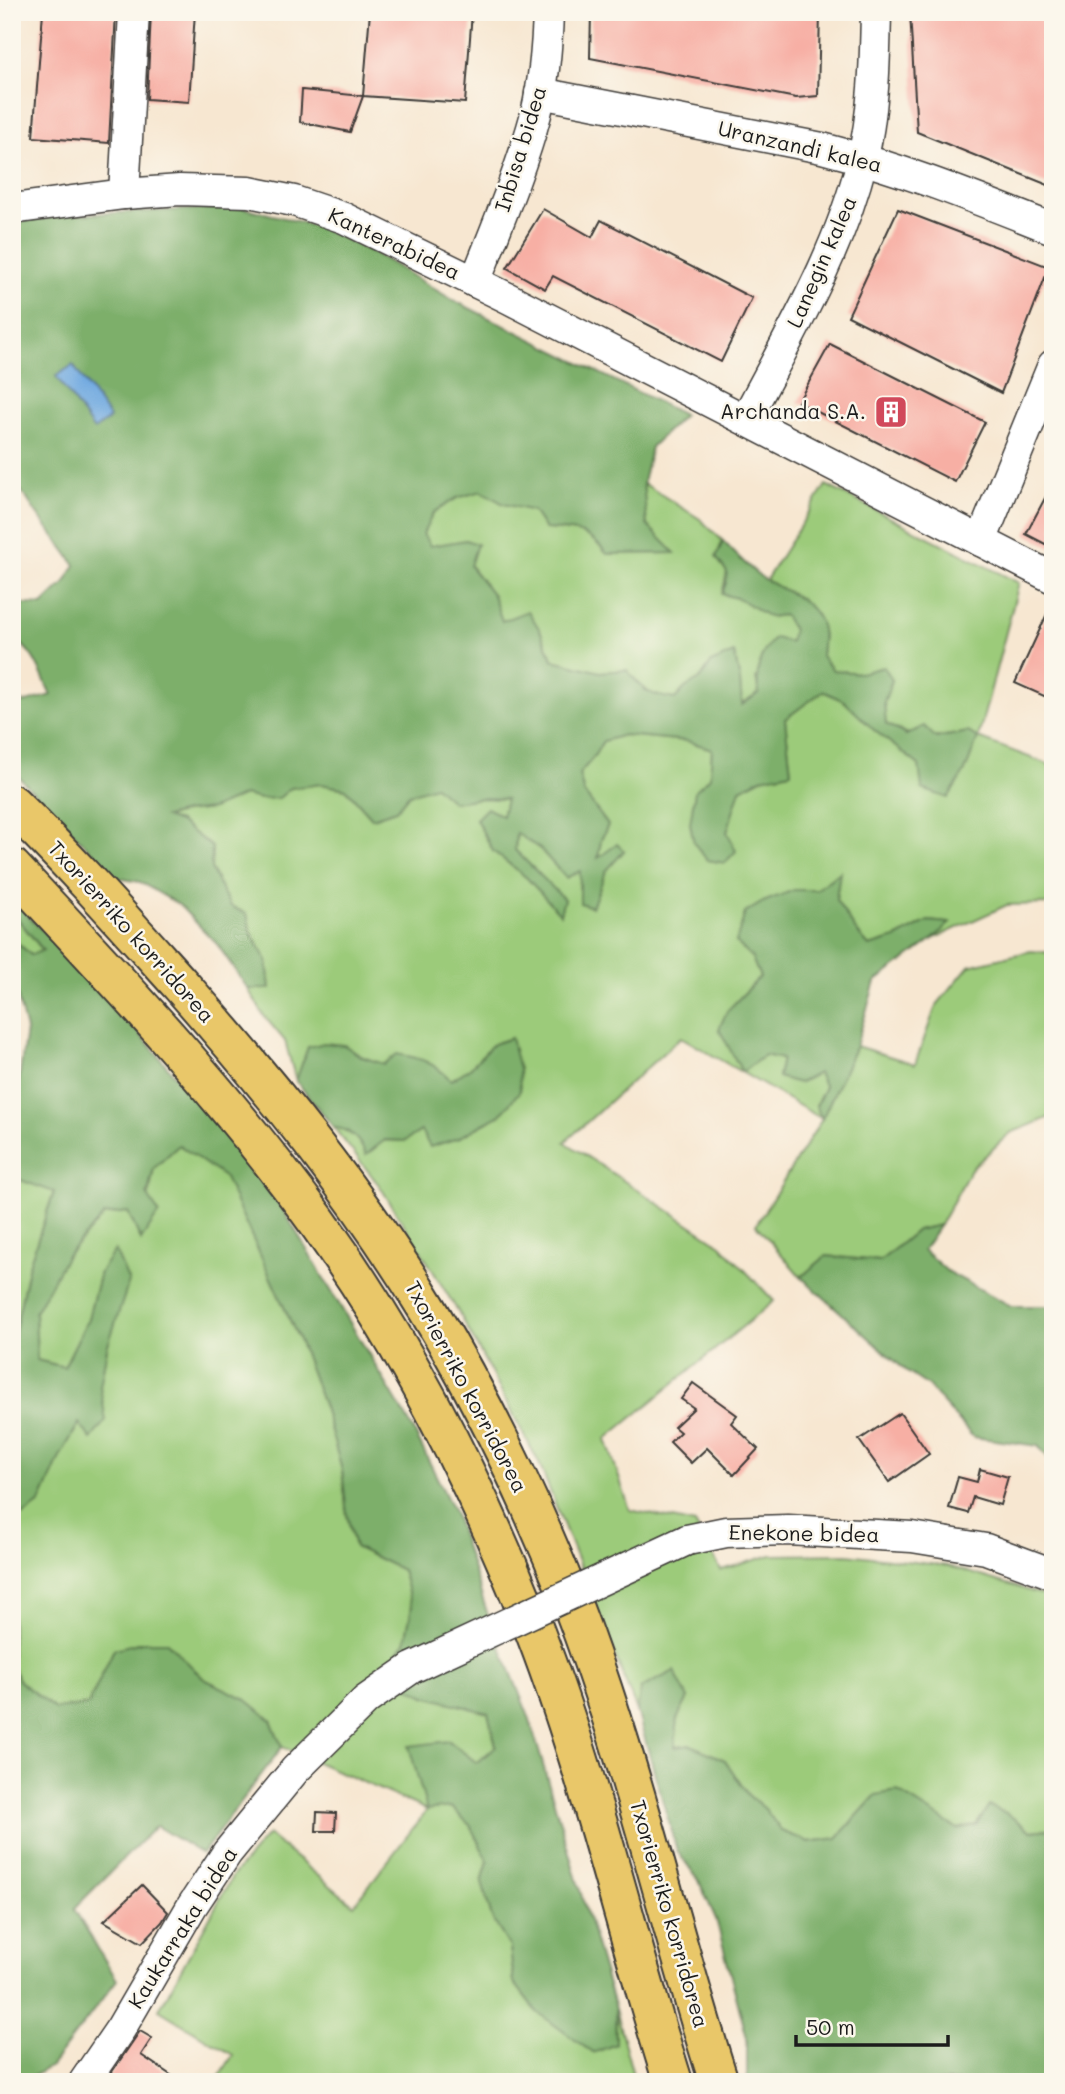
<svg xmlns="http://www.w3.org/2000/svg" width="1065" height="2094" font-family="Mali,sans-serif">
	<style>
		.green { fill: #9ccb7a; stroke: #5c744b; stroke-width: 2 }
		.forest { fill: #7daf6a; stroke: #4c6643; stroke-width: 2 }
		.water { fill: #70a9e0; stroke: #46627e; stroke-width: 2 }
		.building { fill: #f7afa4 }
		.lines { fill: none; stroke-linecap: round; stroke-linejoin: round }
		.minor-casing { stroke: #3d3a37; stroke-width: 33 }
		.highway-casing { stroke: #3d3a37; stroke-width: 42 }
		.minor { stroke: #fff; stroke-width: 30 }
		.highway { stroke: #e9c769; stroke-width: 38 }
		.minor-bridge-casing { stroke: #3d3a37; stroke-width: 33; stroke-linecap: butt }
		.minor-bridge { stroke: #fff; stroke-width: 30 }
		.labels { text-anchor: middle; stroke-width: 5; stroke-linejoin: round; paint-order: stroke }
		.street-label { font-size: 21px; fill: #1c1c1c; stroke: #fbf7ec }
		.poi-label { font-size: 21px; fill: #1c1c1c; stroke: #fbf7ec; text-anchor: end }
	</style>
	<rect width="100%" height="100%" fill="#fbf7ec"/>
	<filter id="ink" filterUnits="userSpaceOnUse"><feTurbulence type="fractalNoise" baseFrequency=".0143" numOctaves="2"/><feDisplacementMap in="SourceGraphic" scale="14" xChannelSelector="R" yChannelSelector="G"/><feConvolveMatrix kernelMatrix="1 2 1 2 8 2 1 2 1" color-interpolation-filters="sRGB"/></filter>
	<filter id="wash" filterUnits="userSpaceOnUse"><feTurbulence type="fractalNoise" baseFrequency=".00686" numOctaves="4" result="noise"/><feDisplacementMap in="SourceGraphic" scale="28" xChannelSelector="R" yChannelSelector="G"/><feGaussianBlur stdDeviation="1.57" result="paint"/><feColorMatrix in="noise" values="0 0 0 0 0 0 0 0 0 0 0 0 0 0 0 0 0 1.4 0 .05"/><feComposite in="paint" operator="in"/></filter>
	<g filter="url(#wash)">
		<rect width="100%" height="100%" fill="#f7e7d1"/>
		<g class="green">
			<path d="M643 483 700 519 723 541 716 557 727 572 722 594 740 599 769 617 784 615 793 630 790 642 756 678 759 693 741 705 740 680 734 653 711 663 700 679 685 688 675 699C647 695 645 691 627 670L600 672 553 660 540 630 502 622 493 595 470 565 466 540 430 547 422 534 433 513 457 498 481 491 504 504 533 511 545 529C575 531 587 529 607 554L673 553 647 525Z"/>
			<path d="M826 485 1019 583 978 738 1053 766V904L1007 905 933 939 949 923 928 921 896 938 869 946 856 931 836 900 839 873 816 890H794L736 942 752 958 760 977 727 1011 764 1055 782 1059 778 1077 799 1083 818 1072 825 1087 816 1105 822 1118 856 1046 915 1064 936 1006 969 966 1031 951 1053 953V1116L1010 1133 971 1169 940 1225 917 1230 880 1261 826 1256 801 1277 756 1225 822 1119 681 1037 565 1142 721 1245 774 1301 606 1439 630 1510 695 1524 721 1570 772 1555 847 1554 948 1566 1053 1598V1825L1049 1829 1031 1831 1006 1813 976 1825 957 1829 897 1791 851 1823 837 1838 809 1842 781 1831 765 1809 748 1795 725 1760 691 1745 675 1747 678 1717 688 1698 641 1688 637 1711 539 1463 462 1318 417 1245 379 1185 334 1128H341L359 1140 405 1141 421 1131 458 1138 501 1115 511 1038 493 1044 469 1069 451 1080C433 1062 407 1069 383 1064 368 1061 357 1054 344 1045L308 1047 296 1081 285 1041 264 1016 248 989H270L267 961 251 932 247 914 230 906 221 889 211 869 212 847 179 822 164 818 185 812 212 809 244 795 260 799 291 788 321 784 346 789 372 818 396 810 409 794 436 785 453 802 482 798 506 799 502 817 476 819 493 851 527 878 560 913 564 899 515 850 517 832 540 849 566 878 581 870 579 888 592 907 606 871 623 851 598 859 601 840 608 825 584 793 579 774 593 758 603 741 624 735 687 741 712 749 710 777 695 791 727 832 740 789 761 778 791 772 785 719 823 691 844 701 874 730 919 765 965 771 978 738 968 732C932 739 918 741 885 724L884 702 892 680 860 673 833 671 821 656 823 634 795 596 766 580Z"/>
			<path d="M12 912 43 951 31 955 12 938Z"/>
			<path d="M179 1145 225 1177 300 1342 325 1410 342 1470 347 1515 355 1547 402 1570 412 1606 405 1642 425 1696 488 1712 496 1746 477 1763 449 1741 427 1809 451 1807 470 1825 488 1861 482 1882 492 1918 510 1947 514 1982 537 2012 616 2044 615 2009 635 2082H216L233 2055 159 2010 233 1875 268 1835 354 1905 427 1810 282 1747 271 1720 244 1698 204 1679 166 1642 114 1649 88 1705 55 1709 19 1681 12 1667V1561L14 1558 12 1516 24 1515 80 1423 105 1420 100 1387 107 1348 100 1272 88 1319 64 1367 37 1360 35 1312 67 1255 104 1215 128 1212 141 1240 154 1168Z"/>
			<path d="M12 1177 54 1191 28 1268 12 1346Z"/>
		</g>
		<g class="forest">
			<path d="M241 207 320 227 374 253 453 300 684 415 651 447 643 483 647 525 675 553 607 554C587 529 575 531 545 529L533 511 504 504 481 491 457 498 433 513 423 534 430 546 466 540 477 544 470 566 493 595 502 621 528 611 540 630 553 660 600 672 627 670C644 691 647 695 675 699L685 688 700 679 711 663 734 653 740 680 742 705 759 693C755 672 759 653 775 638L790 642 793 630 784 615 769 617 740 599 722 594 726 583 727 572 716 557 723 541C736 555 749 568 764 579 781 590 808 598 818 618 825 630 822 643 821 656L833 670 860 673 884 667 892 680 884 702 886 724 906 735 924 726 936 738 968 732 978 738 965 771 948 798 922 789 919 765 874 730 844 701 823 691 785 719 791 772 761 778 740 789 727 832 736 851 725 863 707 860 694 843 690 824 695 791 710 777 712 749 687 741 624 735 603 741 593 758 579 774 584 793 608 825 601 840 598 858 617 844 624 851 606 871 592 907 580 903V871L566 878 540 849 516 833 515 850 564 899 560 914 527 878 493 851 476 819 487 808 502 816 506 799 482 798 453 802 435 786 409 794 396 810 372 818 346 789 321 784 291 788 279 798 260 799 244 795 212 809 185 812 165 817 179 822 212 847 211 869 221 889 230 906 247 914 251 933 267 961 270 989H248L217 944 179 905 140 882 117 878 12 770V694L23 703 51 695C41 674 34 649 12 638V603L42 605 64 584 75 565C63 546 49 531 37 514 28 502 25 492 12 482V223L70 215Z"/>
			<path d="M840 872 836 900 856 931 869 946 896 938 928 921 950 923 933 939 875 982 856 1046 822 1119 816 1106 825 1087 818 1073 799 1083 778 1077 782 1059 765 1055 742 1072 719 1029 727 1011 760 977 752 958 736 942 745 913 763 902 794 890H816Z"/>
			<path d="M12 899 118 1008 224 1134 284 1211 413 1429 454 1512 488 1615 529 1717 615 2009 616 2044 593 2053 537 2012 514 1982 510 1947 492 1918 482 1882 488 1861 470 1825 451 1807 427 1810 409 1746 449 1741 477 1763 496 1746 488 1713 425 1696 382 1674 405 1642 412 1606 402 1570 355 1547 347 1515 342 1470 325 1410 300 1342 225 1178 179 1145 154 1168 147 1195 159 1213 141 1240 128 1212 104 1215 67 1255 35 1312 37 1360 64 1367 88 1319 100 1272 115 1250 129 1282 107 1348 100 1387 106 1420 91 1439 79 1423 60 1457 40 1503 24 1515 12 1516V1346L28 1268 54 1192 12 1177V1102L16 1103 26 1030 12 975V938L31 955 43 950 12 912Z"/>
			<path d="M511 1038 519 1069 520 1091 500 1115 458 1138 430 1147 421 1131 405 1141 385 1140 366 1155C360 1141 350 1128 334 1128L296 1081 308 1047 324 1043 344 1045 362 1057 384 1064 397 1054C421 1058 433 1062 451 1080L469 1069 493 1044Z"/>
			<path d="M940 1225 923 1250 948 1272 1011 1306H1053V1463L1038 1446 973 1437 928 1386 907 1372 801 1277 826 1256 880 1261 917 1230Z"/>
			<path d="M142 1642H167L204 1679 244 1698 271 1720 282 1747 202 1854 156 1826 74 1909 117 1980 51 2066 23 2082H12V1667L19 1681 55 1709 88 1705 114 1649Z"/>
			<path d="M674 1671 688 1698 678 1717 675 1747 691 1745 725 1760 748 1795 765 1809 781 1831 809 1842 837 1838 876 1795 897 1791 957 1829 976 1825 989 1806 1006 1813 1031 1831 1049 1829 1053 1825V2082H747V2038L716 1919 698 1879 677 1851 637 1711 641 1688Z"/>
		</g>
		<path class="water" d="M73 365 110 418 94 430 56 376Z"/>
		<g id="blocks">
			<g class="building">
				<path d="M43 12H116L109 143 33 137Z"/>
				<path d="M151 12H195L189 102 147 99Z"/>
				<path d="M370 12H472L465 103 363 96Z"/>
				<path d="M591 12H820L818 96 796 98 590 58Z"/>
				<path d="M910 12H1053V187L917 132Z"/>
				<path d="M302 90 363 96 350 132 300 122Z"/>
				<path d="M543 209 592 237 601 220 752 298 721 362 553 276 545 289 507 268Z"/>
				<path d="M898 209 1049 267 1001 393 848 316Z"/>
				<path d="M830 344 985 422 955 482 798 402Z"/>
				<path d="M1053 483V548L1026 534Z"/>
				<path d="M1053 601V700L1015 683Z"/>
				<path d="M693 1383 737 1415 731 1423 758 1449 734 1475 707 1448 691 1463 670 1442 680 1432 674 1427 694 1408 681 1399Z"/>
				<path d="M900 1413 929 1454 889 1482 859 1440Z"/>
				<path d="M980 1469 1008 1477 1000 1505 973 1497 968 1513 949 1508 958 1477 977 1482Z"/>
				<path d="M317 1812 336 1813 335 1831H316Z"/>
				<path d="M142 1885 168 1912 162 1922 142 1943 104 1921Z"/>
				<path d="M140 2031 152 2038 141 2055 181 2082H105Z"/>
			</g>
		</g>
	</g>
	<g filter="url(#ink)">
		<use href="#blocks" fill-opacity="0" stroke="#3d3a37" stroke-width="2"/>
		<g class="lines">
			<defs>
				<g id="minor">
					<path d="M540 93 822 148C901 168 977 199 1053 229"/>
					<path d="M124 194 134 12"/>
					<path d="M12 209 124 194 180 190 249 192 294 201 344 218 508 298 1053 578"/>
					<path d="M475 282C496 228 521 170 536 114 544 81 547 46 548 12"/>
					<path d="M746 419C789 336 839 253 862 161 874 112 875 62 876 12"/>
					<path d="M981 541 1053 365"/>
					<path d="M687 1540 726 1532 788 1530 912 1537 986 1549 1053 1574"/>
					<path d="M84 2082 121 2028 192 1906 227 1853 295 1770 366 1700 412 1668"/>
				</g>
				<g id="highway">
					<path d="M12 804C70 861 125 923 180 984 270 1086 357 1193 428 1310 484 1403 532 1503 572 1604 632 1760 668 1923 719 2082"/>
					<path d="M12 868C118 981 224 1094 316 1220 404 1342 473 1477 529 1617 589 1768 624 1927 673 2082"/>
				</g>
			</defs>
			<use href="#minor" class="minor-casing"/>
			<use href="#highway" class="highway-casing"/>
			<use href="#minor" class="minor"/>
			<use href="#highway" class="highway"/>
			<defs>
				<path id="minor-bridge" d="M412 1668 687 1540"/>
			</defs>
			<use href="#minor-bridge" class="minor-bridge-casing"/>
			<use href="#minor-bridge" class="minor-bridge"/>
		</g>
	</g>
	<defs>
		<symbol id="building-square" viewBox="-11 -11 22 22"><rect x="-9" y="-9" width="18" height="18" rx="4" fill="#d1495b" stroke="#fbf7ec"/><path d="M-4-6H4V6H1V3H-1V6H-4ZM-2.5-4.3h1.7v1.8h-1.7ZM.8-4.3h1.7v1.8H.8ZM-2.5-1h1.7V.8h-1.7ZM.8-1h1.7V.8H.8Z" fill="#fff"/></symbol>
	</defs>
	<g fill-rule="evenodd">
		<use href="#building-square" x="872" y="393" width="38" height="38"/>
	</g>
	<g class="labels">
		<g class="street-label">
			<text transform="translate(800 147) rotate(13)" y="7">Uranzandi kalea</text>
			<text transform="translate(521 149) rotate(-73)" y="7">Inbisa bidea</text>
			<text transform="translate(394 244) rotate(25)" y="7">Kanterabidea</text>
			<text transform="translate(822 262) rotate(-66)" y="7">Lanegin kalea</text>
			<text transform="translate(131 932) rotate(48)" y="7">Txorierriko korridorea</text>
			<text transform="translate(466 1387) rotate(62)" y="7">Txorierriko korridorea</text>
			<text transform="translate(804 1534) rotate(1)" y="7">Enekone bidea</text>
			<text transform="translate(669 1914) rotate(74)" y="7">Txorierriko korridorea</text>
			<text transform="translate(183 1928) rotate(-58)" y="7">Kaukarraka bidea</text>
		</g>
		<g class="poi-label">
			<text x="866" y="419">Archanda S.A.</text>
		</g>
	</g>
	<rect width="1065" height="2094" fill="none" stroke="#fbf7ec" stroke-width="42"/>
	<path d="M796 2035v10h152v-10" fill="none" stroke="#1c1c1c" stroke-width="3.5"/>
	<text x="806" y="2035" font-size="21" fill="#1c1c1c" stroke="#fbf7ec" stroke-width="5" paint-order="stroke">50 m</text>
</svg>
